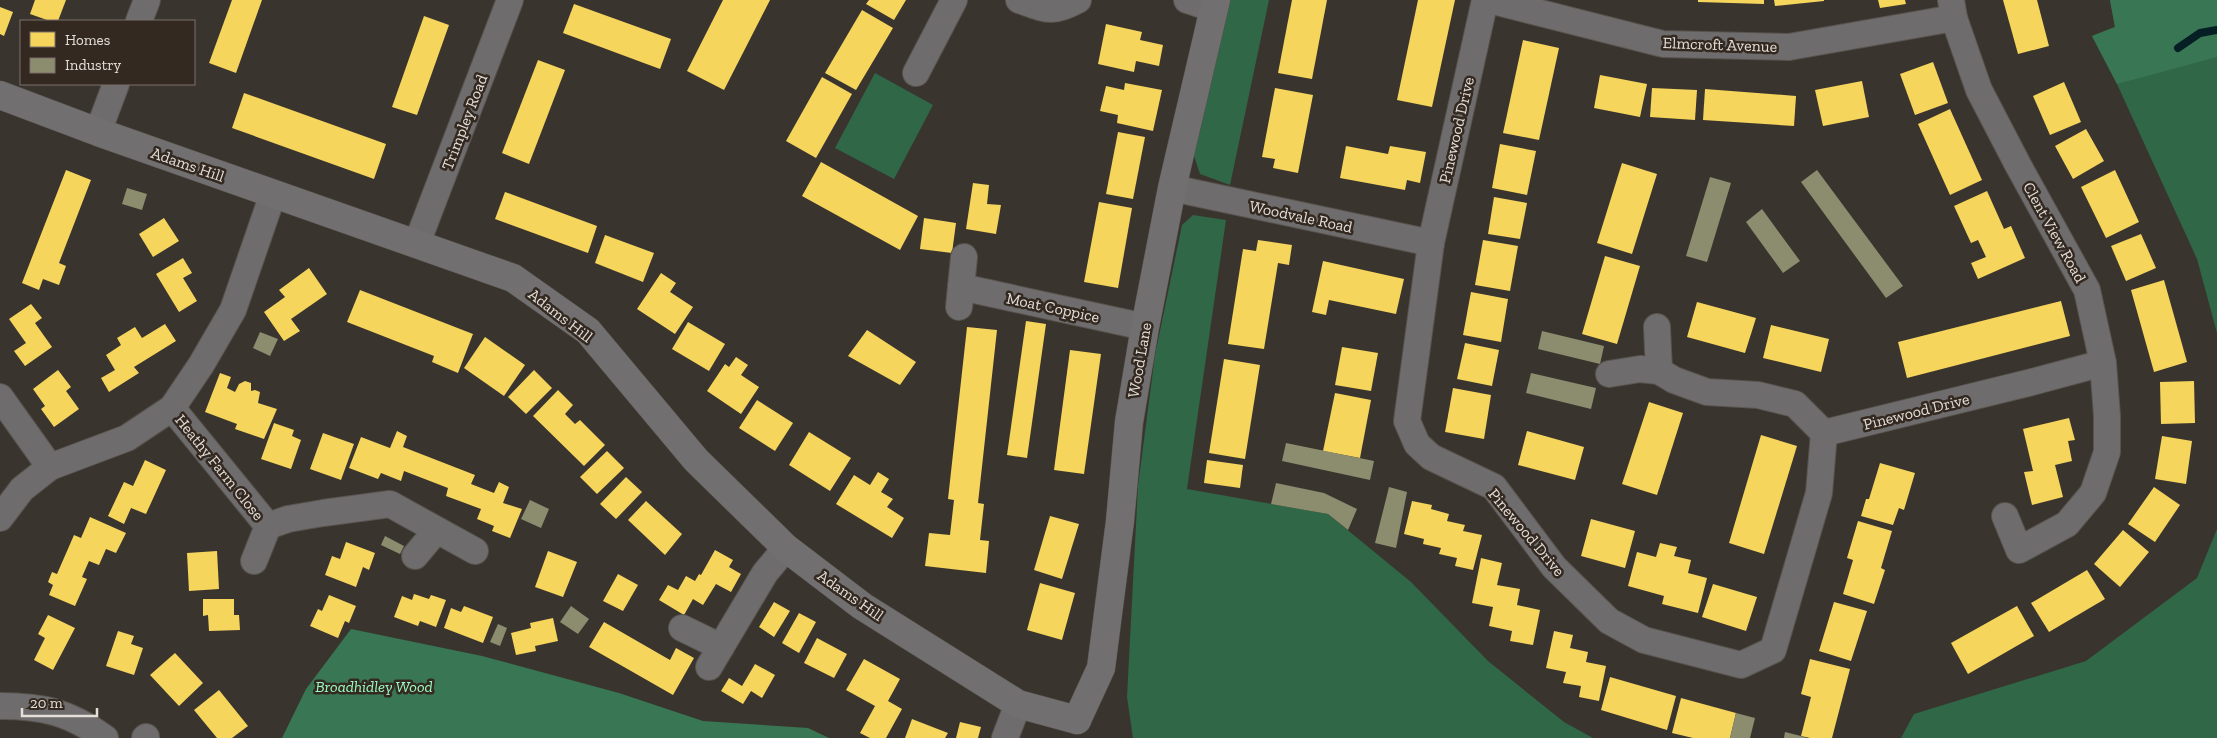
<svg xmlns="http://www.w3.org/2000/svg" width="2217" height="738" font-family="'Zilla Slab',serif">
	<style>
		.green { fill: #2f6747 }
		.forest { fill: #397653 }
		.homes { fill: #f6d55c }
		.industry { fill: #8c8c6e }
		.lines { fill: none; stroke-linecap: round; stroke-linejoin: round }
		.stream { stroke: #051f25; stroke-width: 8 }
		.street-casing { stroke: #58534e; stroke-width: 28 }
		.secondary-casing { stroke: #58534e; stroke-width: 29 }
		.street { stroke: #6e6c6c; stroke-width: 26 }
		.secondary { stroke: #716f6f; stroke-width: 28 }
		.labels { text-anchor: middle; stroke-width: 5; stroke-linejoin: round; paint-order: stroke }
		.street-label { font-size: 16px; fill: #e4ded8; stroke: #332921 }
		.park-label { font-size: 16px; font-style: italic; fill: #9afdc2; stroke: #332921 }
	</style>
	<rect width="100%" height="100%" fill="#3a342f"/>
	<g class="green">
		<path d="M1230 0H1269L1230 185 1200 174 1193 153Z"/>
		<path d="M2110 0H2217V333L2197 259 2117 84 2092 36 2115 27Z"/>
		<path d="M875 73 933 105 894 179 835 148Z"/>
		<path d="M1193 215 1226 220 1187 489 1328 514 1411 582 1488 661 1564 722 1593 738H1133L1127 697 1138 486 1155 355 1182 225Z"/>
		<path d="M2217 529V738H1901L1914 714 2086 661 2197 578Z"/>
	</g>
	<g class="forest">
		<path d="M2110 0H2217V57L2117 84 2092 36 2115 27Z"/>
		<path d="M351 629 482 656 619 693 703 721 808 728 829 738H282L306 689Z"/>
	</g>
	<g class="homes">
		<path d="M35 0H66L58 21H50L30 14Z"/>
		<path d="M232 0H262L236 73 209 63Z"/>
		<path d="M723 0H770L724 90 687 71Z"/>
		<path d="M869 0H906L894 20 866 4Z"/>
		<path d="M1292 0H1327L1312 79 1278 73Z"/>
		<path d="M1418 0H1455L1432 107 1397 100Z"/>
		<path d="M1698 0H1764V4L1698 2Z"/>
		<path d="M1774 0H1824V1L1775 6Z"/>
		<path d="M1878 0H1905L1906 4 1880 8Z"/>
		<path d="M2003 0H2037L2049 46 2018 54Z"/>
		<path d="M574 4 671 39 660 69 563 33Z"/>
		<path d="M0 7 13 12 4 36 0 34Z"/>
		<path d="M862 10 893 28 856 90 825 73Z"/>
		<path d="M424 16 449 25 417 115 392 107Z"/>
		<path d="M1106 24 1142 32 1140 40 1163 45 1159 66 1136 61 1134 72 1098 64Z"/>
		<path d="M1523 40 1559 48 1539 140 1503 133Z"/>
		<path d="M538 60 565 70 529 164 502 153Z"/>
		<path d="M1933 62 1948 103 1915 115 1900 74Z"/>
		<path d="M1600 75 1647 84 1640 117 1594 108Z"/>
		<path d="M822 77 852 94 816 158 786 141Z"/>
		<path d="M1862 81 1869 117 1823 126 1815 90Z"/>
		<path d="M2064 82 2081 122 2050 135 2033 96Z"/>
		<path d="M1125 83 1162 90 1153 131 1117 123 1118 115 1100 111 1106 86 1124 90Z"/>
		<path d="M1275 88 1313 95 1298 173 1273 168 1275 159 1262 157Z"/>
		<path d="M1652 88 1697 90 1695 120 1650 117Z"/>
		<path d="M1705 89 1796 96 1794 126 1703 120Z"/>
		<path d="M244 93 386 144 374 179 232 128Z"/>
		<path d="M1950 109 1982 180 1950 195 1918 124Z"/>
		<path d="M2086 129 2104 161 2073 179 2055 146Z"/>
		<path d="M1118 132 1145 137 1133 199 1106 194Z"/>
		<path d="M1500 144 1536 151 1527 195 1492 188Z"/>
		<path d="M1346 146 1388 154 1390 146 1426 152 1420 183 1407 180 1405 190 1340 178Z"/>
		<path d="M821 162 918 216 900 250 802 196Z"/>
		<path d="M1622 163 1657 174 1632 254 1597 243Z"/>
		<path d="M66 170 91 180 59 263 66 266 59 285 43 279 39 290 22 283Z"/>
		<path d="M2115 170 2139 222 2106 238 2081 187Z"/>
		<path d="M973 183 989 185 987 204 1001 205 996 234 966 229Z"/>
		<path d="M1987 191 2004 229 2011 226 2025 258 1978 279 1971 263 1986 257 1978 240 1971 243 1954 206Z"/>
		<path d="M505 192 597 226 588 253 495 219Z"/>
		<path d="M1494 197 1527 203 1520 239 1488 234Z"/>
		<path d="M1099 202 1132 208 1118 288 1084 282Z"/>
		<path d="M164 218 179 241 153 257 139 234Z"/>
		<path d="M924 218 956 223 952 253 920 249Z"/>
		<path d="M2141 234 2156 268 2126 281 2111 246Z"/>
		<path d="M605 235 654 253 643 282 595 263Z"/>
		<path d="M1258 240 1292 245 1289 265 1278 263 1264 349 1228 344 1243 249 1256 251Z"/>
		<path d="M1483 240 1518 246 1510 291 1475 285Z"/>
		<path d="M1605 256 1640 266 1617 344 1582 334Z"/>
		<path d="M183 258 192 273 183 278 197 301 179 312 156 274Z"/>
		<path d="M1323 261 1404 279 1396 314 1329 300 1326 315 1312 312Z"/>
		<path d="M309 268 327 294 291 319 300 331 284 341 264 312 285 297 279 290Z"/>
		<path d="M661 273 676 283 670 292 693 307 675 334 637 309Z"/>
		<path d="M2164 280 2187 362 2154 372 2131 290Z"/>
		<path d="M360 290 473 334 458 373 432 362 434 356 347 322Z"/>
		<path d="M1471 292 1508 299 1501 342 1463 335Z"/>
		<path d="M2061 301 2070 336 1907 378 1898 342Z"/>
		<path d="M1697 302 1756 318 1745 353 1687 337Z"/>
		<path d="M31 304 42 318 35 323 52 347 25 366 14 351 26 343 9 319Z"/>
		<path d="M1026 321 1046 324 1027 458 1007 455Z"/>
		<path d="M688 322 725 344 709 371 672 349Z"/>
		<path d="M165 324 176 341 134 367 139 373 109 392 101 378 115 370 106 355 121 345 117 338 135 327 142 338Z"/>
		<path d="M1771 325 1829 339 1821 372 1763 358Z"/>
		<path d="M967 327 997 330 978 503 984 504 980 540 989 541 986 573 925 566 929 533 950 535 954 500 948 499Z"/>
		<path d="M867 330 916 362 900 385 848 356Z"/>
		<path d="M485 337 525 365 504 396 464 368Z"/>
		<path d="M1465 343 1499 350 1492 386 1457 379Z"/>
		<path d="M1342 347 1378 353 1371 391 1335 385Z"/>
		<path d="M1070 350 1101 354 1084 474 1054 470Z"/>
		<path d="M736 357 748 365 741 375 759 387 741 414 707 391 725 364 729 367Z"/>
		<path d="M1224 359 1260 365 1245 459 1209 453Z"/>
		<path d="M58 370 71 387 66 391 79 409 54 427 41 409 45 406 33 389Z"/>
		<path d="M534 370 552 388 526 414 508 397Z"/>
		<path d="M220 373 231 377 227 388 235 392 239 384 245 381 251 383V391L255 390 260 392 258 403 277 409 264 439 235 429 237 424 205 412Z"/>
		<path d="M2194 381 2195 423 2161 424 2160 382Z"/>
		<path d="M1453 388 1491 395 1484 439 1445 432Z"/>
		<path d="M558 390 573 405 565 414 575 424 580 420 605 445 584 466 533 416Z"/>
		<path d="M1335 393 1371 400 1360 458 1323 451Z"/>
		<path d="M757 400 793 423 775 451 739 428Z"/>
		<path d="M1649 402 1683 413 1657 495 1622 484Z"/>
		<path d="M2069 418 2075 440 2068 441 2072 461 2055 465 2063 497 2032 505 2024 472 2033 471 2023 429Z"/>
		<path d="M274 423 294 430 292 436 301 440 291 469 261 459Z"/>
		<path d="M397 431 407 436 403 447 475 475 471 484 494 493 499 482 509 487 503 503 522 509 510 538 492 531 494 526 477 519 481 509 446 496 448 488 404 471 401 481 381 473 378 479 349 468 361 437 390 448Z"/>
		<path d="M1527 431 1584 447 1575 480 1518 465Z"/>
		<path d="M809 432 851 458 830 491 789 465Z"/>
		<path d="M323 433 354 444 341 480 310 469Z"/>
		<path d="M1761 435 1797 446 1764 554 1729 543Z"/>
		<path d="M2162 436 2192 441 2186 484 2155 479Z"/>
		<path d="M607 451 624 468 597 494 580 477Z"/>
		<path d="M145 460 166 470 146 514 131 508 124 524 108 516 124 482 133 486Z"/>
		<path d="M1207 460 1243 465 1240 488 1204 483Z"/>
		<path d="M1880 463 1915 473 1904 510 1899 508 1893 525 1861 516 1866 499H1869Z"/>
		<path d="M878 472 889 479 881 492 893 499 887 507 904 518 892 538 836 504 854 475 870 485Z"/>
		<path d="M626 477 642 492 616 519 600 504Z"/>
		<path d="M2154 487 2180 505 2155 542 2128 524Z"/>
		<path d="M646 501 682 534 665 555 628 520Z"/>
		<path d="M1412 501 1432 505 1431 509 1449 514 1447 521 1465 525 1463 531 1482 535 1473 570 1455 566 1457 558 1439 554 1441 548 1423 544 1424 539 1404 534Z"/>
		<path d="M1050 516 1079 524 1062 579 1034 570Z"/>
		<path d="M90 517 126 533 116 553 106 549 99 565 89 561 82 577 87 579 75 606 49 595 53 585 48 582 52 572 57 574 74 535 81 538Z"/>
		<path d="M1591 519 1635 531 1625 568 1581 556Z"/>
		<path d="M1858 521 1892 531 1881 568 1885 570 1874 604 1843 594 1853 560 1847 558Z"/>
		<path d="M2123 530 2149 552 2120 587 2094 564Z"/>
		<path d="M346 542 375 553 369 570 363 567 356 587 325 575 332 556 340 559Z"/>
		<path d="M1660 543 1677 547 1674 556 1691 560 1688 573 1707 578 1698 613 1662 604 1664 596 1628 586 1637 552 1656 557Z"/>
		<path d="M715 550 733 560 729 567 741 574 731 592 716 584 703 605 693 599 684 615 659 600 668 585 678 590 686 576 695 581 699 574 701 575Z"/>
		<path d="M217 551 219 589 189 591 187 553Z"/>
		<path d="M548 551 577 562 563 597 535 587Z"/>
		<path d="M1481 558 1502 563 1497 585 1520 589 1517 605 1540 610 1533 645 1510 641 1512 631 1489 626 1493 607 1472 603Z"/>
		<path d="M2087 570 2105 599 2049 632 2031 603Z"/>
		<path d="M618 574 638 585 623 611 603 601Z"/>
		<path d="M1040 583 1075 593 1062 640 1027 630Z"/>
		<path d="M1713 584 1757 597 1746 631 1702 617Z"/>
		<path d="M414 594 429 599 431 595 446 600 436 627 420 621 418 626 394 617 402 596 412 600Z"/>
		<path d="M329 595 356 606 349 623 345 621 338 638 310 626 318 609 322 611Z"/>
		<path d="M203 599H234V615H239L240 630 209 631 208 615 203 616Z"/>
		<path d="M774 602 790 611 774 637 759 627Z"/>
		<path d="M1834 602 1867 611 1851 661 1819 651Z"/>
		<path d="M464 606 493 617 483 643 444 628 451 608 461 612Z"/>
		<path d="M2017 606 2034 636 1968 674 1951 643Z"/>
		<path d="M799 613 816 622 799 653 782 643Z"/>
		<path d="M48 615 75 628 53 670 34 660 45 638 38 634Z"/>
		<path d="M553 618 558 641 535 646 536 651 516 655 511 633 531 628 530 623Z"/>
		<path d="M604 622 670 660 676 648 694 658 673 695 589 647Z"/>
		<path d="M118 631 134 636 131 644 143 648 134 675 106 666Z"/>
		<path d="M1554 631 1573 635 1570 648 1588 652 1586 662 1606 666 1599 701 1579 697 1581 686 1563 683 1566 672 1546 668Z"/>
		<path d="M817 638 847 654 834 678 804 663Z"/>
		<path d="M175 653 203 683 179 706 150 675Z"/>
		<path d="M864 659 900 679 888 701 902 709 886 738H870L860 733 875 706 846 690Z"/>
		<path d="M1810 659 1850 669 1832 738H1810L1801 736 1811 697 1801 694Z"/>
		<path d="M755 664 775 675 762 698 751 691 743 704 721 691 729 678 742 686Z"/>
		<path d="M1610 677 1676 696 1667 730 1601 710Z"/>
		<path d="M219 690 248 726 232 738H217L194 710Z"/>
		<path d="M1681 698 1736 713 1730 738H1693L1672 733Z"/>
		<path d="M912 719 948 733 945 738H905Z"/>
		<path d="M960 722 981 727 978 738H956Z"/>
	</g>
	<g class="industry">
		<path d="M1817 170 1903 286 1886 298 1801 182Z"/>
		<path d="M1710 177 1731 183 1707 262 1686 256Z"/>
		<path d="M127 188 147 194 142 210 122 204Z"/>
		<path d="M1762 209 1800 261 1783 273 1746 222Z"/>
		<path d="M1542 331 1604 346 1600 364 1538 349Z"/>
		<path d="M260 332 278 339 270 356 253 348Z"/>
		<path d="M1531 373 1596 388 1591 409 1526 393Z"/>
		<path d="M1286 443 1374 461 1370 480 1282 461Z"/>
		<path d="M1276 483 1324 493 1357 509 1348 530 1328 514 1271 504Z"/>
		<path d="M1389 487 1407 492 1396 548 1375 543Z"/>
		<path d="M530 500 549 509 541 528 521 519Z"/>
		<path d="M385 536 404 546 400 554 381 545Z"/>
		<path d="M571 606 589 619 578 634 560 622Z"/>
		<path d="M498 624 507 628 500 646 490 642Z"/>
		<path d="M1736 713 1755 718 1750 738H1730Z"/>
		<path d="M1785 732 1801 736 1807 738H1784Z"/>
	</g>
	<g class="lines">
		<path class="stream" d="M2178 48 2200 33 2217 30"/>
		<defs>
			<g id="street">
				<path d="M1019 0C1047 10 1052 14 1078 0"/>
				<path d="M1187 0 1214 9"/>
				<path d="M1485 0 1431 243 1407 421 1417 444 1431 457 1494 487 1554 567 1609 621 1644 640 1741 665 1773 650 1819 493 1824 433 2032 382 2103 363"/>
				<path d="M1489 0 1663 44 1789 47 1954 18"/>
				<path d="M1951 0 1954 18 1979 90 2018 165 2087 290 2103 363 2107 416V452L2093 493 2067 524 2019 550 2005 516"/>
				<path d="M139 21 147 0"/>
				<path d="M916 73 954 0"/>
				<path d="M98 132 116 84"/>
				<path d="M1172 188 1431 243"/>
				<path d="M417 243 510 0"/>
				<path d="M961 287 1145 327"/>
				<path d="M959 307 964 257"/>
				<path d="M1657 327 1659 371"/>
				<path d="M1609 374 1640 369 1659 371 1674 380 1707 392 1758 395 1795 404 1824 433"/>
				<path d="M0 397 50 467"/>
				<path d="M172 408 268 526 288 519 323 513 390 504 475 551"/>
				<path d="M0 518 22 489 50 467 127 438 172 408 201 365 233 310 273 194"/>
				<path d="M415 556 436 531"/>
				<path d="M254 561 268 526"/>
				<path d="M682 628 721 647"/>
				<path d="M709 667 765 573 786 548"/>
				<path d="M0 706C43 706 69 712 105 738"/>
				<path d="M145 738 146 737"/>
				<path d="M1005 738 1018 704"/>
			</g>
			<g id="secondary">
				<path d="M0 95 98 132 513 278 588 331 696 460 786 548 862 606 1018 704 1077 720"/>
				<path d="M1077 720 1101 668 1120 521 1129 422 1145 327 1172 188 1216 0"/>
			</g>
		</defs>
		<use href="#street" class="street-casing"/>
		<use href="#secondary" class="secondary-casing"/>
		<use href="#street" class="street"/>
		<use href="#secondary" class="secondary"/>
	</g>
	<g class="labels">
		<g class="street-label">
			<text transform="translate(1720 44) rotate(2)" y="6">Elmcroft Avenue</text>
			<text transform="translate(464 122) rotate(-69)" y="6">Trimpley Road</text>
			<text transform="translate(1456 130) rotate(-77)" y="6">Pinewood Drive</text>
			<text transform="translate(188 164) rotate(19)" y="6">Adams Hill</text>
			<text transform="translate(1301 216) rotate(12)" y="6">Woodvale Road</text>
			<text transform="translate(2055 232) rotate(61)" y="6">Clent View Road</text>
			<text transform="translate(1053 307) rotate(12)" y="6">Moat Coppice</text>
			<text transform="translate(561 315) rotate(38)" y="6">Adams Hill</text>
			<text transform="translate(1139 360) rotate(-80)" y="6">Wood Lane</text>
			<text transform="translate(1916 411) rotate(-14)" y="6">Pinewood Drive</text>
			<text transform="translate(220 467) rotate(51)" y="6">Heathy Farm Close</text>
			<text transform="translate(1527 532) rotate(50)" y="6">Pinewood Drive</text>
			<text transform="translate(851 595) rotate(35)" y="6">Adams Hill</text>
		</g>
		<g class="park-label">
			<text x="374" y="692">Broadhidley Wood</text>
		</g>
	</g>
	<rect x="20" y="20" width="175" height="65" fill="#332921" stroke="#7a716a"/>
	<rect x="30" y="32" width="25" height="15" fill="#f6d55c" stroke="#7a716a"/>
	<text x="65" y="45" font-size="15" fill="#e4ded8">Homes</text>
	<rect x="30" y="58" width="25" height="15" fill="#8c8c6e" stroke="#7a716a"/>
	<text x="65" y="70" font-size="15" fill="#e4ded8">Industry</text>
	<path d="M22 708v8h75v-8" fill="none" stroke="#e4ded8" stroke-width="2.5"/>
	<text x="30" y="708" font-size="15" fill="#e4ded8" stroke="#332921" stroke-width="4" paint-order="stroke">20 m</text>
</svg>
